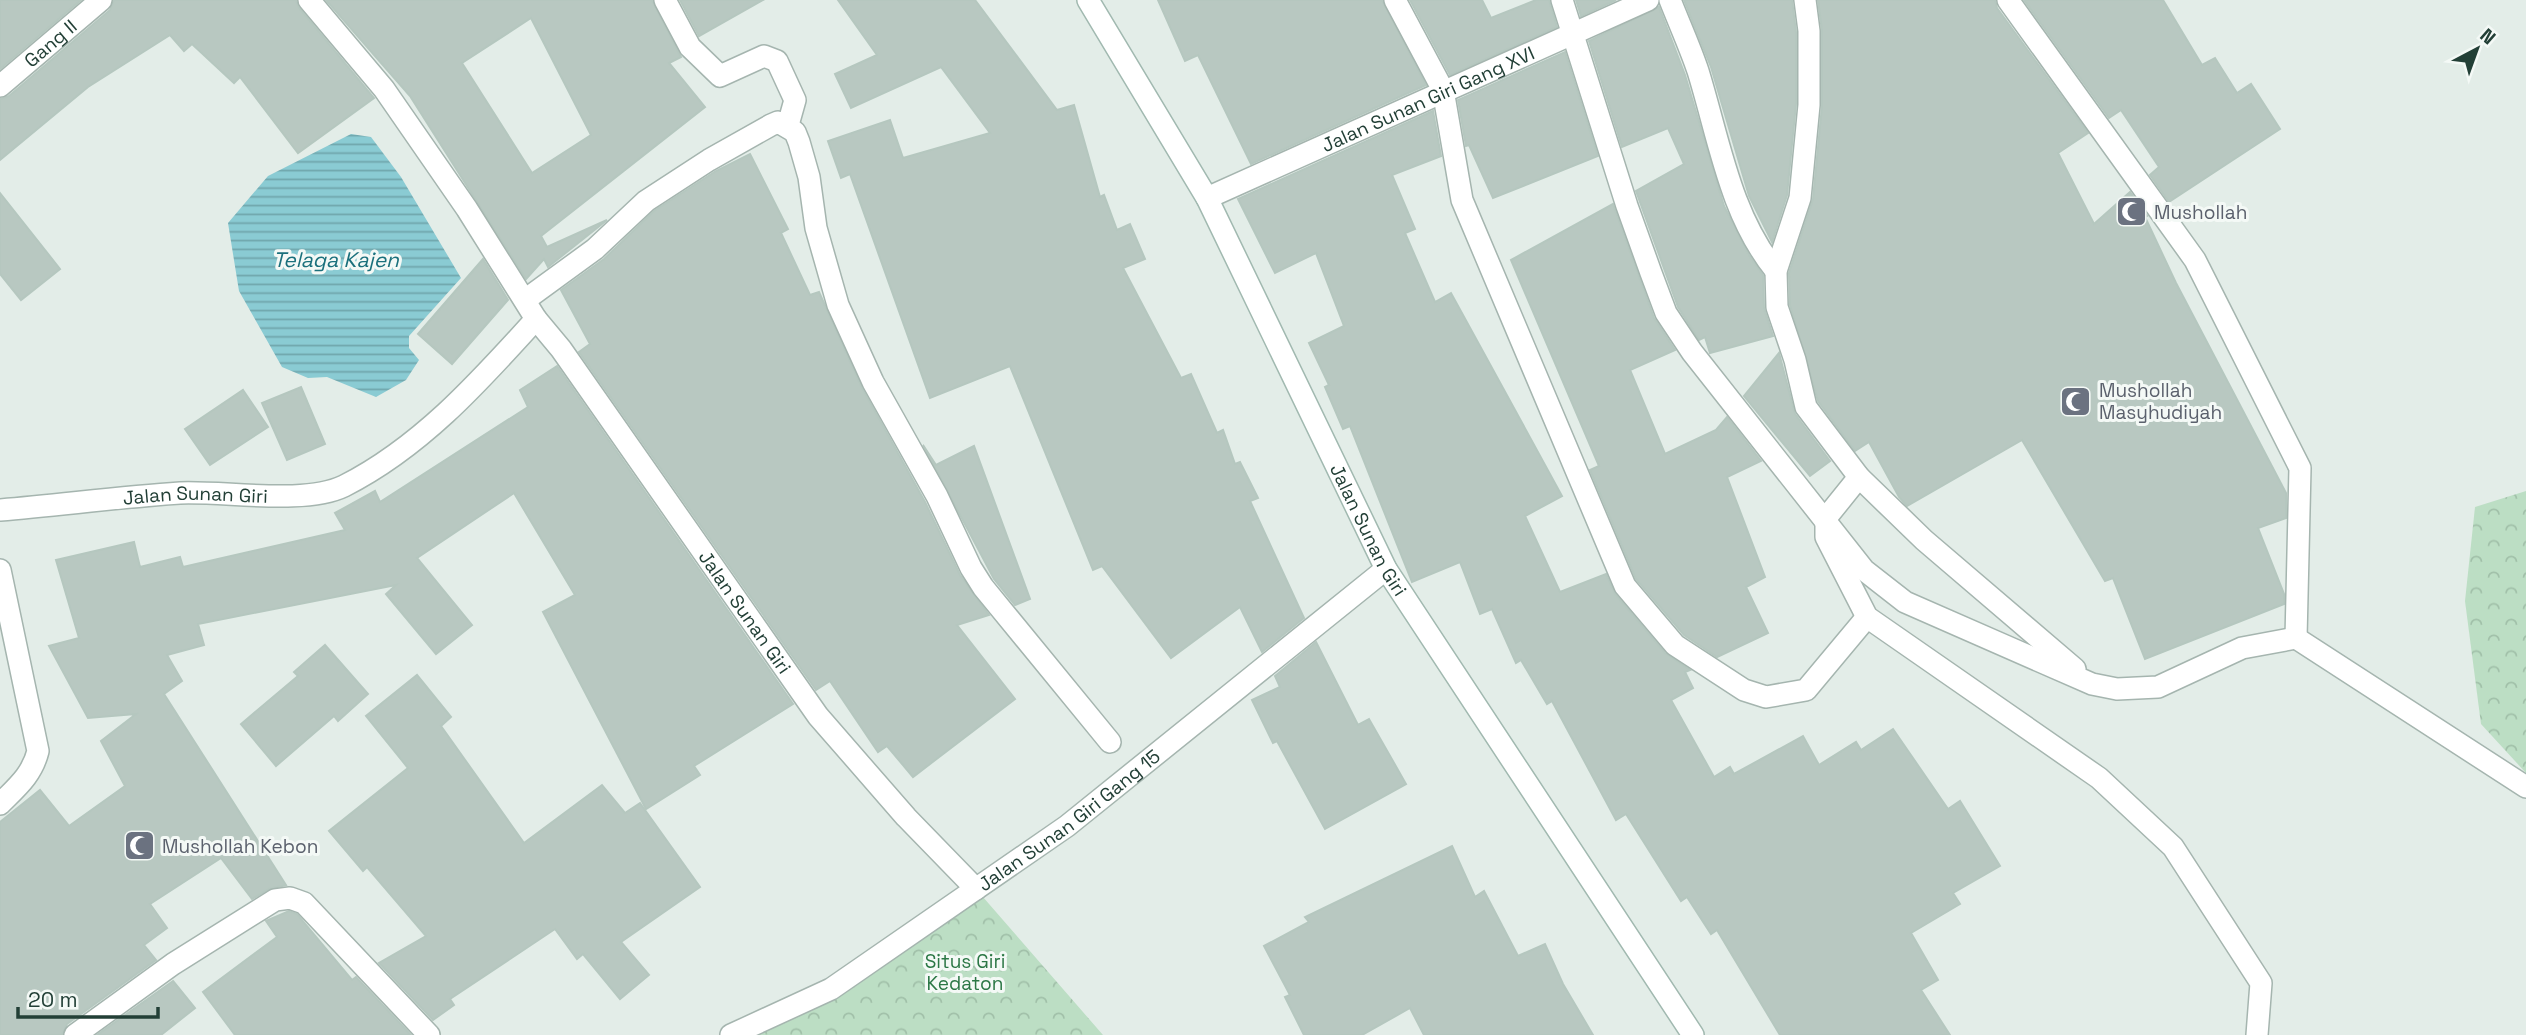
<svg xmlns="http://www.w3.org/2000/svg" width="2526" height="1035" font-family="'Space Grotesk',sans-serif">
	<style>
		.park { fill: url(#park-crowns) }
		.water { fill: url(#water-rules) }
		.building { fill: #b8c8c1; stroke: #b5c7bf; stroke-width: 2; fill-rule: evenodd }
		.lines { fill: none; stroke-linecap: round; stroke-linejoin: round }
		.street-casing { stroke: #a5b5af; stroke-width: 24 }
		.secondary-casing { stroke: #a1b9b0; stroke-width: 24 }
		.street { stroke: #fff; stroke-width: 21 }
		.secondary { stroke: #fff; stroke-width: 21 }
		.labels { text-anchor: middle; stroke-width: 6; stroke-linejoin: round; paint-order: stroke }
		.street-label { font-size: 19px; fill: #223f36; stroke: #f4f9f6 }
		.worship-label { font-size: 19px; fill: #5b616d; stroke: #f4f9f6; text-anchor: start }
		.park-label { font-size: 19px; fill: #2b7745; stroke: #f4f9f6 }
		.water-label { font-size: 21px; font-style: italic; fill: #1b707c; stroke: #f4f9f6 }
	</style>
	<defs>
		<pattern id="park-crowns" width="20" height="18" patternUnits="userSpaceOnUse" patternTransform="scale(1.75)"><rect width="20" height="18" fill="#bcdec4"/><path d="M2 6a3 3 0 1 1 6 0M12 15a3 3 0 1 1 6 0" fill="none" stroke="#a1c0a9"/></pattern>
		<pattern id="water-rules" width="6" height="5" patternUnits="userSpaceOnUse" patternTransform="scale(1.75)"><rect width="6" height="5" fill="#8acbd3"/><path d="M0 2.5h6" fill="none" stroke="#70a6ac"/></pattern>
	</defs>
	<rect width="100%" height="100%" fill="#e3ede8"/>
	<g class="park">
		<path d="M2526 491V773L2481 724 2465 601 2475 507Z"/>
		<path d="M976 889 1103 1035H731L831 989Z"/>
	</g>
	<path class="water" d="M351 134 371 137 401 177 461 278 409 336V348L419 360 406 380 376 397 327 377 308 378 282 367 239 291 228 223 268 176Z"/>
	<g class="building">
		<path d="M0 0H81L0 69Z"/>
		<path d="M114 0H296L299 8 374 98 298 153 240 77 234 83 192 44 184 51 170 35 88 87 0 160V99L9 96 110 10Z"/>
		<path d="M326 0H652L681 57 669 63 705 107 541 236 547 247 607 220 548 267 544 259 526 279 410 96ZM531 18 591 135 532 173 462 63Z"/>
		<path d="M680 0H763L699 36Z"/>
		<path d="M838 0H975L1057 110 1074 105 1100 197 1104 195 1117 230 1130 224 1145 259 1123 268 1181 378 1191 374 1217 433 1223 430 1235 464 1240 462 1258 498 1250 501 1304 618 1262 652 1240 607 1171 658 1102 566 1093 570 1010 366 930 398 850 174 841 178 828 141 890 120 903 158 990 133 941 67 851 108 835 74 877 55Z"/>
		<path d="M1158 0H1382L1426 85 1251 164 1198 55 1185 61Z"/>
		<path d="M1410 0H1482L1491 18 1536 0H1549L1557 27 1450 75Z"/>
		<path d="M1576 0H1616L1581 16Z"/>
		<path d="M1684 0H1792L1796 32V104L1787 195 1772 242 1749 196 1711 67Z"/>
		<path d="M1818 0H1995L1997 8 2088 133 2058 153 2094 224 2130 192 2147 216 2145 217 2176 283 2286 493V518L2258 528 2284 594V604L2145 659 2113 578 2105 581 2022 440 1907 506 1899 497 1869 442 1855 451 1818 401 1790 305 1789 273 1813 199 1822 106V31Z"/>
		<path d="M2024 0H2163L2202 65 2215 58 2237 93 2251 84 2280 129 2169 202 2150 175 2159 167 2121 110 2109 118Z"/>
		<path d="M1659 7 1685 75 1724 206 1749 255 1763 275 1764 308 1773 336 1710 353 1705 337 1699 340 1678 307 1636 191 1684 164 1668 128 1622 147 1589 41Z"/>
		<path d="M1565 52 1598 156 1493 198 1469 145 1466 146 1458 100Z"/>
		<path d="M1433 111 1441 156 1392 175 1415 229 1405 233 1435 302 1451 293 1562 496 1525 516 1560 592 1606 574 1615 594 1665 653 1690 670 1685 672 1693 688 1671 700 1714 777 1730 767 1734 774 1803 736 1819 765 1856 742 1861 750 1893 729 1948 809 1960 801 2000 866 1953 893 1960 904 1911 933 1938 980 1921 990 1950 1035H1780L1717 930 1711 934 1687 897 1681 901 1626 814 1616 820 1552 701 1547 704 1521 660 1516 663 1492 609 1480 614 1460 562 1412 582 1350 426 1343 429 1325 387 1329 385 1309 343 1344 326 1316 253 1275 273 1238 199Z"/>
		<path d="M750 154 788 229 781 233 810 295 819 292 862 388 925 502 960 575 989 615 957 625 1015 699 913 777 887 746 878 752 830 681 816 690 579 352 590 344 561 290 604 259 654 211 716 171Z"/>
		<path d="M0 193 60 269 21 300 0 274Z"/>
		<path d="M1613 204 1654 318 1675 350 1630 370 1665 454 1716 430 1727 417 1761 461 1727 477 1765 577 1746 587 1768 633 1717 657 1684 635 1636 579 1590 470 1599 466 1511 260Z"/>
		<path d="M483 259 508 300 452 364 418 334Z"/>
		<path d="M1779 353 1795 414 1830 461 1810 476 1744 396Z"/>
		<path d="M557 366 793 704 694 766 700 775 646 809 543 612 575 595 514 493 417 558 472 625 436 654 386 594 396 585 198 624 204 645 167 655 182 681 164 694 286 885 269 889 252 899 221 858 150 904 167 928 144 945 156 960 67 1024 62 1035H0V822L40 790 69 826 125 786 101 741 136 714 88 718 49 646 79 638 56 560 134 542 140 567 180 557 183 567 345 530 335 513 375 491 380 502 528 407 520 390Z"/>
		<path d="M301 387 325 444 287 460 262 403Z"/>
		<path d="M243 390 268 427 210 465 185 429Z"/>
		<path d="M923 445 936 465 974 446 1030 599 1015 605 994 579Z"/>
		<path d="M1316 642 1358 725 1369 719 1406 784 1325 829 1277 741 1273 743 1252 700 1280 687 1275 676Z"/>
		<path d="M325 645 368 694 338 721 334 716 276 766 241 724 298 676 294 672Z"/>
		<path d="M417 675 451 717 441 726 524 843 602 785 625 813 640 803 700 887 621 942 649 975 620 999 583 954 577 959 555 929 450 999 454 1005 433 1020 379 963 426 936 367 867 363 871 329 831 408 768 366 716Z"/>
		<path d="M1452 846 1475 897 1484 891 1518 956 1545 944 1563 984 1593 1035H1424L1410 1008 1362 1035H1304L1285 997 1290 995 1264 946 1309 922 1305 917Z"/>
		<path d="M289 911 297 914 352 980 356 977 411 1035H235L203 992 277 937 266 921Z"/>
		<path d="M173 981 195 1008 161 1035H97Z"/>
	</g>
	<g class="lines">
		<defs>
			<g id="street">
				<path d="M665 0 690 47 720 76 764 56 777 61 795 100 788 125"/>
				<path d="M1395 0 1443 90 1462 200 1625 586 1675 645 1744 690 1766 697 1806 690 1867 617"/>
				<path d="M1562 0 1627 206 1651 273 1666 313 1692 352 1864 570 1905 602 2092 684 2117 689 2158 687 2242 648 2296 638"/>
				<path d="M1670 0C1679 23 1690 47 1698 71 1719 139 1730 215 1776 271"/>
				<path d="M1805 0 1809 31V105L1800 198 1776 271 1777 307 1795 360 1806 407 1859 477 1924 540 2075 669"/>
				<path d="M2008 0 2195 260 2300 468 2296 638"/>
				<path id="s1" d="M0 86 101 0"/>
				<path id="s2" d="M1207 198 1648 0"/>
				<path d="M525 300 595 249 646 201 709 160 771 125 778 122 795 132 799 142 809 177 816 228 838 305 873 382 937 496 971 568 983 587 1110 742"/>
				<path id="s3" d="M536 319 561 349 818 716 906 817 976 889"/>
				<path d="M1859 477 1826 518V537L1867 617 2099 778 2173 847 2261 983 2257 1035"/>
				<path id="s4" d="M0 510C60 505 120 497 180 493 226 491 305 505 344 486 421 447 479 382 536 319L467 209 384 89 309 0"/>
				<path d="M0 570 38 751C32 775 17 787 0 804"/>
				<path d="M2296 638 2526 787"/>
				<path d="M75 1035 173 964 275 900 290 898 304 903 429 1035"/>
				<path id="s5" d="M731 1035 831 989 1067 826 1386 569"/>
			</g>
			<g id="secondary">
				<path id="s6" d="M1088 0 1207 198 1386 569 1693 1035"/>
			</g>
		</defs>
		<use href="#street" class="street-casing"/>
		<use href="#secondary" class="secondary-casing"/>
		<use href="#street" class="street"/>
		<use href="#secondary" class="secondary"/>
	</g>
	<defs>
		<symbol id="mosque-square" viewBox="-11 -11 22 22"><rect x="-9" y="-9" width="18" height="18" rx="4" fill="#6b7280" stroke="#f4f9f6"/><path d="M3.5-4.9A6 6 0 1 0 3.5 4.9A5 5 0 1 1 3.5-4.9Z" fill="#fff"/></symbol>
	</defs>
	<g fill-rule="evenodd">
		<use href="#mosque-square" x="2114" y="194" width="35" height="35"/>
		<use href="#mosque-square" x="2058" y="384" width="35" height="35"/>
		<use href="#mosque-square" x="122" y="828" width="35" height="35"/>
	</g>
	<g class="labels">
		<g class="street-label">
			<text dy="7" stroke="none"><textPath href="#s1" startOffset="66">Gang II</textPath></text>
			<text dy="7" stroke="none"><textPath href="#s2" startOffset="242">Jalan Sunan Giri Gang XVI</textPath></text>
			<text dy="7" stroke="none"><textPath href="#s4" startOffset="196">Jalan Sunan Giri</textPath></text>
			<text dy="7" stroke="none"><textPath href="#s6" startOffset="600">Jalan Sunan Giri</textPath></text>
			<text dy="7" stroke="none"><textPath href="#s3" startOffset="360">Jalan Sunan Giri</textPath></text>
			<text dy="7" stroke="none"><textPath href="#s5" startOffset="402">Jalan Sunan Giri Gang 15</textPath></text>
		</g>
		<g class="worship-label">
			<text x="2154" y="219">Mushollah</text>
			<text x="2099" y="397">Mushollah<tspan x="2099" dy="22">Masyhudiyah</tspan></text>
			<text x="162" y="853">Mushollah Kebon</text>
		</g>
		<g class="park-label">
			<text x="965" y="968">Situs Giri<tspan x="965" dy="22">Kedaton</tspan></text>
		</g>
		<g class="water-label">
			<text x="336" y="267">Telaga Kajen</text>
		</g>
	</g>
	<g transform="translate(2477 49) rotate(41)" stroke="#f4f9f6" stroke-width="5" paint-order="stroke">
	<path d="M0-5L12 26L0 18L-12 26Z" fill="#223f36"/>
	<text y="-10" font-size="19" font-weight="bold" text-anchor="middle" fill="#223f36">N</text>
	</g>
	<path d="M18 1007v10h140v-10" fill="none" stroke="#223f36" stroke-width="3.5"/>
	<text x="28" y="1007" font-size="21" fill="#223f36" stroke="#f4f9f6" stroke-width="5" paint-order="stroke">20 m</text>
</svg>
